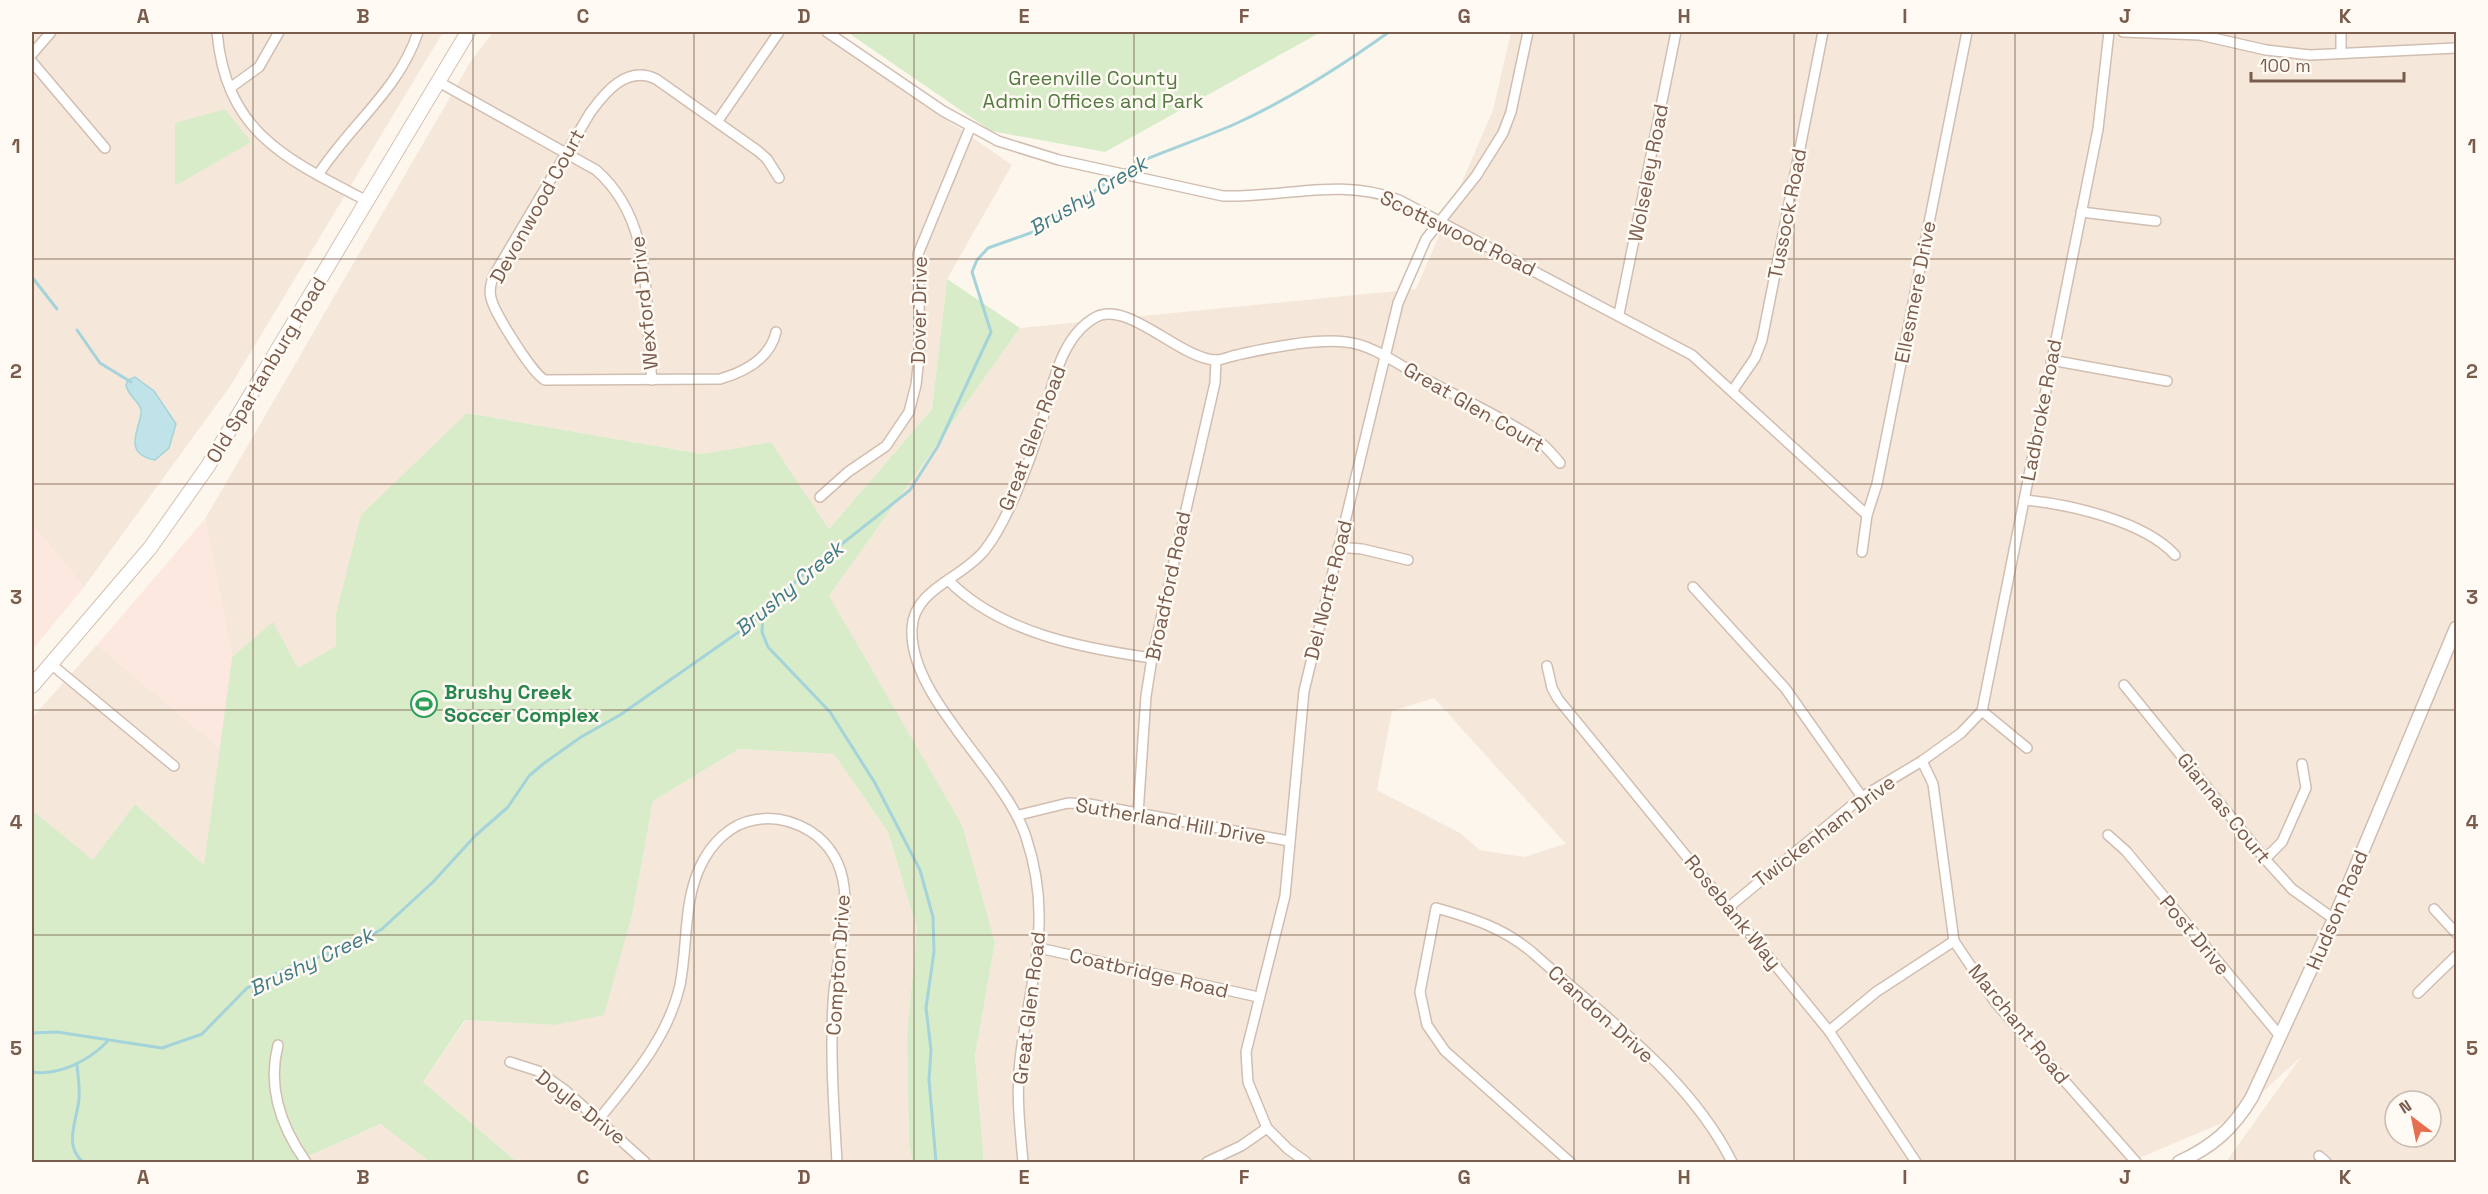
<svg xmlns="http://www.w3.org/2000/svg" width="2488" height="1194" font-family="'Space Grotesk',sans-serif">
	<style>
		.residential { fill: #f5e8da; fill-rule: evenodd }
		.commercial { fill: #fde8e0 }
		.green { fill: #d8ecc9 }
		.water { fill: #bfe3e8; stroke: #a5d3da; stroke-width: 1.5 }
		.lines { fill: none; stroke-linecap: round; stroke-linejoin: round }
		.stream { stroke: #a5d3da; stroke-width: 3 }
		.minor-casing { stroke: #d1beb0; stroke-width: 12 }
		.tertiary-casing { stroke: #d1beb0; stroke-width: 15 }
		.secondary-casing { stroke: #d6c0b0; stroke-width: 16 }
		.minor { stroke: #fff; stroke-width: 9 }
		.tertiary { stroke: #fff; stroke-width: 12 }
		.secondary { stroke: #fff; stroke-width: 14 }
		.grid { fill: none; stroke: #7a5c4d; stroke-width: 1.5; stroke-opacity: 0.55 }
		.labels { text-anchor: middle; stroke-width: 5; stroke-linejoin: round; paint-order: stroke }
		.park-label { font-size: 20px; fill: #537a41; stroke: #fffaf3 }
		.street-label { font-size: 20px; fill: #7a5c4d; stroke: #fffaf3 }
		.leisure-label { font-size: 20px; font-weight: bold; fill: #27864d; stroke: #fffaf3; text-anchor: start }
		.water-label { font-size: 21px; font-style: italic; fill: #437c86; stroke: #fffaf3 }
		.neatline { fill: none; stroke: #7a5c4d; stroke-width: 2 }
		.grid-label { font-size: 20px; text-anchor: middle; font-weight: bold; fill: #7a5c4d }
	</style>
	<rect width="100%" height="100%" fill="#fdf6ec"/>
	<g class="residential">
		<path d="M32 32H443L231 385 84 587 32 524Z"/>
		<path d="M493 32H819L1012 165 947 279 932 409 829 529 771 442 702 454 467 413 336 614V646L298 668 273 623 232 657 205 519 471 61Z"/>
		<path d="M1511 32H2456V1162H2226L2301 1057 2234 1118 2130 1162H984L975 1056 995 943 829 596 1020 328 1416 289 1493 110ZM1434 698 1565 843V844L1524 857 1480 850 1460 833 1377 790 1392 711ZM2395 1101H2431V1137H2395Z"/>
		<path d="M97 645 220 748 204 865 135 804 93 861 32 810V718Z"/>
		<path d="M739 749 834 754 888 832 917 929 907 1035 909 1145 913 1162H517L423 1082 466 1020 554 1025 633 911 653 801Z"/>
		<path d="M382 1124 430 1162H295Z"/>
	</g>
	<g class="commercial">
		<path d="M205 519 232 657 220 748 97 645Z"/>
		<path d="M32 524 84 587 32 650Z"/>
	</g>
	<g class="green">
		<path d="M847 32H1321L1105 152 991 131Z"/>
		<path d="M225 109 251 142 175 186V123Z"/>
		<path d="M947 279 1020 328 829 596 962 825 995 943 975 1056 984 1162H913L909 1145 907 1035 917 929 888 832 834 754 739 749 653 801 633 911 604 1015 554 1025 465 1020 423 1082 517 1162H430L381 1124 295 1162H32V810L93 860 135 804 204 865 232 657 273 622 298 668 336 646V614L361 515 467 413 702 454 771 442 829 529 932 409Z"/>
	</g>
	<path class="water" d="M135 377 154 391 176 424 169 448 155 460C118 453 144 423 141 409 138 400 128 396 126 385L128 380Z"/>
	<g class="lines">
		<g class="stream">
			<path d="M1123 171 1137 163C1170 149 1203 138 1235 124 1290 99 1340 67 1389 32"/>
			<path d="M32 277 57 309"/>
			<path d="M77 330 100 363 131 382"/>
			<path d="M763 615 762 632 768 647 830 712 875 783 920 870 933 917 934 952 926 1008 931 1050 929 1080 936 1162"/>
			<path d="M32 1033 57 1032 162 1048 202 1034 247 988 289 967 352 946 382 929 433 882 475 836 508 807 529 776 543 764 581 737 620 715 763 615 799 578 910 490 938 446 991 332 972 272 977 260 988 248 1033 232 1118 175"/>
			<path d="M77 1065C78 1076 80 1088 79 1099 77 1121 63 1145 83 1162"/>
			<path d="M32 1072C59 1076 88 1061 107 1042"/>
		</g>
		<defs>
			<g id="minor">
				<path d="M217 32C226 133 286 159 367 201"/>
				<path d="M827 32 943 111 998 141 1059 160 1223 196C1283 198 1341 177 1399 200L1692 355 1867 515"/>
				<path d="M2123 32 2200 35 2266 50 2310 55 2456 48"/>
				<path d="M2341 53V32"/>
				<path d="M32 54 51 32"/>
				<path d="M32 62 105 148"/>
				<path d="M437 81 596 170C657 223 643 307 652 380"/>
				<path d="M230 88 259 67 279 32"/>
				<path d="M717 122 779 32"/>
				<path d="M318 175C350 125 399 90 418 32"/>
				<path d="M2081 212 2156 221"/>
				<path d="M1619 314 1676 32"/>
				<path d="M776 332C770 359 744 372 720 379L545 380C533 375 494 312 491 298 489 290 491 282 494 275L590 113C605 92 627 65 656 79L758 151 767 159 779 178"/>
				<path d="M2051 360 2167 381"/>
				<path d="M1733 390 1755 358 1762 340 1823 32"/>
				<path d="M820 497 848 472 886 446 909 412 916 385 920 348 918 254 970 128"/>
				<path d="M2024 500C2069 504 2144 521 2175 555"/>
				<path d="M1338 547 1362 549 1408 560"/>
				<path d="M1862 552 1867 515 1877 484 1967 32"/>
				<path d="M949 581C1001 633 1081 648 1152 658"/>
				<path d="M1693 587 1785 688 1862 797"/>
				<path d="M51 664 174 766"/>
				<path d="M1547 666 1552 688 1558 699 1829 1031 1916 1162"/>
				<path d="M2124 685 2265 859 2292 889 2334 919"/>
				<path d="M1982 711 2027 748"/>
				<path d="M1922 761 1933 784 1954 941 1995 1002 2136 1162"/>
				<path d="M1138 814 1146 696 1152 658 1215 383 1216 360"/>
				<path d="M1019 815 1068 803 1089 804 1289 841"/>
				<path d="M2108 835 2126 851 2280 1036"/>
				<path d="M2265 859 2282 842 2306 788 2302 764"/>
				<path d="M1729 907 1862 797 1922 761 1961 733 1982 711 2098 129 2109 32"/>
				<path d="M2434 909 2456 933"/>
				<path d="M1039 948 1258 997"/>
				<path d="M2418 993 2456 956"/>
				<path d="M1829 1031 1876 992 1954 941"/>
				<path d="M278 1045C267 1088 281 1127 306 1162"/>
				<path d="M510 1062 538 1071 566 1091 645 1162"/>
				<path d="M599 1119C632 1078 668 1038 680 985 688 945 683 901 701 865 711 844 730 824 754 820 774 816 793 821 810 831 870 870 835 948 833 1004 830 1057 834 1110 837 1162"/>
				<path d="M2319 1156 2326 1162"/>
				<path d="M1023 1162C1020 1129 1016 1094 1020 1060 1030 977 1054 921 1026 837 1005 772 908 697 912 628 914 589 961 579 984 551 1007 523 1030 461 1041 425 1052 390 1059 337 1096 317 1128 300 1180 359 1216 360 1222 360 1231 356 1237 355 1268 348 1315 338 1346 342 1374 345 1400 366 1425 379 1461 398 1499 416 1534 438 1545 444 1552 454 1560 463"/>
				<path d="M1207 1162 1241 1146 1267 1128"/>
				<path d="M1306 1162 1288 1149 1267 1128 1248 1082 1246 1052 1285 896 1304 691 1398 303 1426 239 1476 176 1503 133 1511 112 1528 32"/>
				<path d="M1570 1162 1445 1051 1427 1025 1420 992 1436 908C1472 918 1504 928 1533 953 1604 1017 1689 1076 1732 1162"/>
			</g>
			<path id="tertiary" d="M2179 1162C2212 1147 2233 1129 2252 1097L2334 919 2456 628"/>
			<path id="secondary" d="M32 686 150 548 208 466 468 32"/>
		</defs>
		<use href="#minor" class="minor-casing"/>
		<use href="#tertiary" class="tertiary-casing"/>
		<use href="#secondary" class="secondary-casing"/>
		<use href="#minor" class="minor"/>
		<use href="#tertiary" class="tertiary"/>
		<use href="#secondary" class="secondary"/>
	</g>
	<path class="grid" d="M253 32V1162M473 32V1162M694 32V1162M914 32V1162M1134 32V1162M1354 32V1162M1574 32V1162M1794 32V1162M2015 32V1162M2235 32V1162M32 259H2456M32 484H2456M32 710H2456M32 935H2456"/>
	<defs>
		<symbol id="stadium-ring" viewBox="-11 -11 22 22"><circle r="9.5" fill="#fffaf3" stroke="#2e9e5b" stroke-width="1.5"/><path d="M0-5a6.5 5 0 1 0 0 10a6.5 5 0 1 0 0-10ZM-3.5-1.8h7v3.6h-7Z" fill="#2e9e5b"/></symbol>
	</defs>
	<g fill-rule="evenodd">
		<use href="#stadium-ring" x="409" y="689" width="30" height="30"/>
	</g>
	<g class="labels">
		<g class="park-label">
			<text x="1093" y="85">Greenville County<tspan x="1093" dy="23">Admin Offices and Park</tspan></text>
		</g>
		<g class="street-label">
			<text transform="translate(1648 173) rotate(-79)" y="7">Wolseley Road</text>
			<text transform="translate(537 206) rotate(-61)" y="7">Devonwood Court</text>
			<text transform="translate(1787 214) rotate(-79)" y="7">Tussock Road</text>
			<text transform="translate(1458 233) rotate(26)" y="7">Scottswood Road</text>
			<text transform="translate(1915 292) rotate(-79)" y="7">Ellesmere Drive</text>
			<text transform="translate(644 303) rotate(-96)" y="7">Wexford Drive</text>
			<text transform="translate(919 310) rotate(-89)" y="7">Dover Drive</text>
			<text transform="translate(266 370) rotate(-59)" y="7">Old Spartanburg Road</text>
			<text transform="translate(1474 407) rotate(30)" y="7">Great Glen Court</text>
			<text transform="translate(2041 410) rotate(-79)" y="7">Ladbroke Road</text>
			<text transform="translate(1032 438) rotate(-69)" y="7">Great Glen Road</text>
			<text transform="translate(1168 586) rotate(-78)" y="7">Broadford Road</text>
			<text transform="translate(1328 590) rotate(-76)" y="7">Del Norte Road</text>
			<text transform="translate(2224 808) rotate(51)" y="7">Giannas Court</text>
			<text transform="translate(1171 821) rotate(10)" y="7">Sutherland Hill Drive</text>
			<text transform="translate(1824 831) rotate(-37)" y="7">Twickenham Drive</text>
			<text transform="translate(2337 910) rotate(-67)" y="7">Hudson Road</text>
			<text transform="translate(1733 912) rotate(51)" y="7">Rosebank Way</text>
			<text transform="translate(2195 935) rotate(50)" y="7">Post Drive</text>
			<text transform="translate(838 965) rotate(-86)" y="7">Compton Drive</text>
			<text transform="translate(1149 973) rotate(13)" y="7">Coatbridge Road</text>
			<text transform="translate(1029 1008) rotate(-83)" y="7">Great Glen Road</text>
			<text transform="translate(1601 1014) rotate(42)" y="7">Crandon Drive</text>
			<text transform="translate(2019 1024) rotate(51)" y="7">Marchant Road</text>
			<text transform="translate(581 1107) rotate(38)" y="7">Doyle Drive</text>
		</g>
		<g class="leisure-label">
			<text x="444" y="699">Brushy Creek<tspan x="444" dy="23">Soccer Complex</tspan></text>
		</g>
		<g class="water-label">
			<text transform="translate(1088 196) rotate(-31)" y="7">Brushy Creek</text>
			<text transform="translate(789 589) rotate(-40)" y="7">Brushy Creek</text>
			<text transform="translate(311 962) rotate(-25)" y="7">Brushy Creek</text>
		</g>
	</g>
	<rect width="2488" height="1194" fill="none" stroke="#fffaf3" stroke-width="66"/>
	<g transform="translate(2413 1119) rotate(328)"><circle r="28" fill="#fffaf3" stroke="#cabbb1" stroke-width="1.5"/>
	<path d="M0-4.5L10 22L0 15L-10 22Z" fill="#e76f51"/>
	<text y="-9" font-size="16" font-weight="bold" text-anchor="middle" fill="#7a5c4d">N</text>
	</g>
	<path d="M2251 72v9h153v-9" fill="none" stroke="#7a5c4d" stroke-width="3"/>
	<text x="2260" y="72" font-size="18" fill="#7a5c4d" stroke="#fffaf3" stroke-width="4.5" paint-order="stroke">100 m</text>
	<rect x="33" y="33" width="2422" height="1128" class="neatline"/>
	<g class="grid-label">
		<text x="143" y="23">A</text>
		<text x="363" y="23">B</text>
		<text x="583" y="23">C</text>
		<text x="804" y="23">D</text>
		<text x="1024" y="23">E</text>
		<text x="1244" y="23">F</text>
		<text x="1464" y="23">G</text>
		<text x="1684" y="23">H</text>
		<text x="1905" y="23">I</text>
		<text x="2125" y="23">J</text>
		<text x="2345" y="23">K</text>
		<text x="16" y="153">1</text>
		<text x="2472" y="153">1</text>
		<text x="16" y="378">2</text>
		<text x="2472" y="378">2</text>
		<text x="16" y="604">3</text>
		<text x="2472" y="604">3</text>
		<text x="16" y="829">4</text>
		<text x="2472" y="829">4</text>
		<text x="16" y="1055">5</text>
		<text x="2472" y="1055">5</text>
		<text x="143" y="1184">A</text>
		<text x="363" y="1184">B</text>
		<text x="583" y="1184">C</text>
		<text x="804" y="1184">D</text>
		<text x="1024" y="1184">E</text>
		<text x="1244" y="1184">F</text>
		<text x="1464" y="1184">G</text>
		<text x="1684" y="1184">H</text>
		<text x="1905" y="1184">I</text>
		<text x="2125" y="1184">J</text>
		<text x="2345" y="1184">K</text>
	</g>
</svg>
